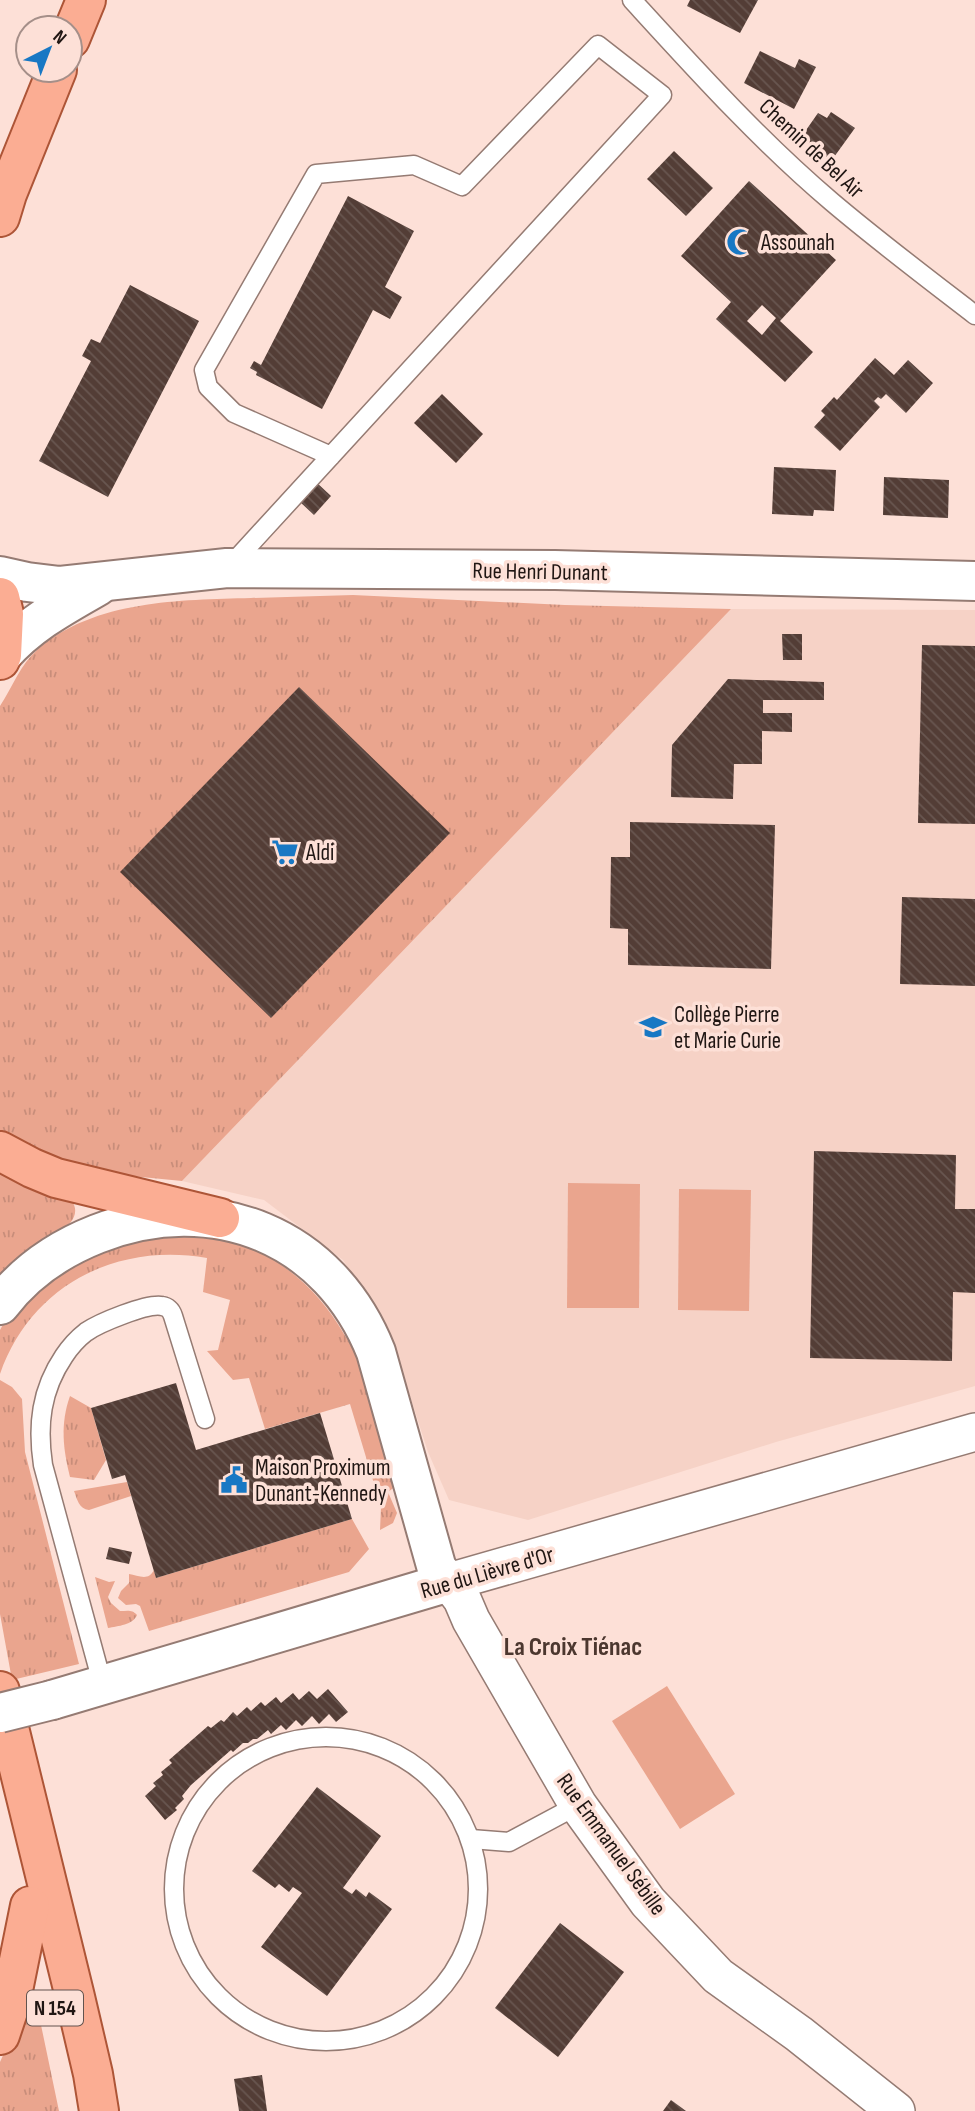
<svg xmlns="http://www.w3.org/2000/svg" width="975" height="2111" font-family="'Sofia Sans Condensed',sans-serif">
	<style>
		.built { fill: #f6d2c6 }
		.grass { fill: url(#grass-tufts) }
		.garden { fill: #eaa58e }
		.building { fill: url(#building-back-hatch); fill-rule: evenodd }
		.lines { fill: none; stroke-linecap: round; stroke-linejoin: round }
		.lane-casing { stroke: #957b73; stroke-width: 21 }
		.street-casing { stroke: #957b73; stroke-width: 40 }
		.secondary-casing { stroke: #957b73; stroke-width: 42 }
		.primary-casing { stroke: #ad5537; stroke-width: 42 }
		.lane { stroke: #fff; stroke-width: 18 }
		.street { stroke: #fff; stroke-width: 37 }
		.secondary { stroke: #fff; stroke-width: 38 }
		.primary { stroke: #fbad93; stroke-width: 38 }
		.secondary-bridge-casing { stroke: #957b73; stroke-width: 42; stroke-linecap: butt }
		.secondary-bridge { stroke: #fff; stroke-width: 38 }
		.labels { text-anchor: middle; stroke-width: 7; stroke-linejoin: round; paint-order: stroke }
		.shield { fill: #fde0d7; stroke: #62534e; stroke-width: 2 }
		.shield-label { font-size: 21px; font-weight: bold; fill: #201613 }
		.street-label { font-size: 23px; fill: #201613; stroke: #fde0d7 }
		.poi-label { font-size: 23px; fill: #201613; stroke: #fde0d7; text-anchor: start }
		.quarter-label { font-size: 26px; font-weight: bold; fill: #4c372f; stroke: #fde0d7 }
	</style>
	<defs>
		<pattern id="grass-tufts" width="24" height="20" patternUnits="userSpaceOnUse" patternTransform="scale(1.75)"><rect width="24" height="20" fill="#eaa58e"/><path d="M3 7l-1-3M5 7V3M7 7l1-3M15 17l-1-3M17 17v-4M19 17l1-3" fill="none" stroke="#c88d7a"/></pattern>
		<pattern id="building-back-hatch" width="6" height="6" patternUnits="userSpaceOnUse" patternTransform="scale(1.75)"><rect width="6" height="6" fill="#533d36"/><path d="M-1 5l2 2M0 0l6 6M5-1l2 2" fill="none" stroke="#685650"/></pattern>
	</defs>
	<rect width="100%" height="100%" fill="#fde0d7"/>
	<path class="built" d="M731 609 975 610V1386L776 1442 528 1520 449 1500 428 1452 389 1331 343 1260 264 1200 182 1181Z"/>
	<g class="grass">
		<path d="M353 595 565 605 731 609 182 1181 111 1174 65 1166 0 1136V706C13 686 20 665 38 649 95 600 180 600 251 598 285 597 319 596 353 595Z"/>
		<path d="M0 1169 72 1201C78 1210 75 1219 67 1226L0 1279Z"/>
		<path d="M147 1233C167 1234 190 1233 211 1236 268 1245 316 1285 344 1334 349 1342 354 1349 357 1357 373 1399 383 1443 396 1486L388 1492 397 1513 393 1523 380 1530 381 1507 350 1404 265 1429 249 1378 233 1380 207 1351 218 1350 230 1300 203 1292 207 1258C117 1242 31 1285 0 1374V1330L6 1319 59 1266Z"/>
		<path d="M0 1380 12 1387 22 1399 25 1452 79 1664 12 1680 0 1614Z"/>
		<path d="M70 1396 91 1408 106 1460 94 1480 70 1477C63 1449 60 1424 70 1396Z"/>
		<path d="M127 1482 131 1496 89 1510C79 1509 77 1499 74 1491Z"/>
		<path d="M352 1519 369 1549 349 1572 149 1631 140 1606 136 1604 126 1605 118 1598 121 1591 129 1583V1574C138 1575 148 1582 154 1570L156 1578Z"/>
		<path d="M95 1577 109 1582 115 1581 108 1597 111 1603 120 1611C127 1611 132 1609 137 1615 133 1625 118 1626 108 1628Z"/>
		<path d="M27 2002C37 2006 38 2016 41 2025L59 2111H0V2062Z"/>
	</g>
	<g class="garden">
		<path d="M568 1183 640 1184 639 1308H567Z"/>
		<path d="M679 1189 751 1190 749 1311 678 1310Z"/>
		<path d="M667 1686 735 1794 680 1829 612 1721Z"/>
	</g>
	<g class="building">
		<path d="M690 0H758L740 33 687 6Z"/>
		<path d="M760 51 795 68 799 59 816 67 794 109 744 83Z"/>
		<path d="M831 112 855 128 829 164 797 143 818 113 827 118Z"/>
		<path d="M674 151 713 188 686 216 647 179Z"/>
		<path d="M749 181 836 260 780 321 813 352 785 382 716 319 731 302 681 256ZM762 305 776 318 762 335 747 321Z"/>
		<path d="M348 196 414 231 385 287 402 297 390 319 373 310 322 409 256 375 257 372 250 368 254 361 261 365Z"/>
		<path d="M130 285 199 321 108 497 39 461 91 361 82 356 91 339 100 343Z"/>
		<path d="M875 358 894 375 908 360 933 383 906 413 886 394 881 399 878 397 874 401 880 407 840 451 814 427 825 415 821 411 834 397 837 400Z"/>
		<path d="M442 394 483 434 456 463 414 423Z"/>
		<path d="M774 467 836 470 834 511 814 510 813 516 772 514Z"/>
		<path d="M884 477 949 480 948 518 883 515Z"/>
		<path d="M316 482 331 496 314 515 299 501Z"/>
		<path d="M782 634H802V660H783Z"/>
		<path d="M922 645 975 646V824L918 823Z"/>
		<path d="M728 679 824 682V700H763V713H792V732L762 731V764H734L733 799 671 797 672 745Z"/>
		<path d="M299 687 450 833 271 1018 120 872Z"/>
		<path d="M630 822 775 825 771 969 628 965V929L610 928 611 857H630Z"/>
		<path d="M902 897 975 899V986L900 984Z"/>
		<path d="M814 1151 956 1155 955 1209H975V1293L953 1292 952 1361 810 1358Z"/>
		<path d="M176 1383 196 1450 320 1413 352 1519 156 1578 125 1475 112 1479 91 1408Z"/>
		<path d="M109 1547 132 1552 129 1564 106 1559Z"/>
		<path d="M328 1689 348 1712 336 1722 329 1714 319 1724 312 1716 302 1726 296 1720 286 1730 281 1725 271 1734 268 1730 257 1739H253L248 1743H243L233 1752 231 1750 191 1785 182 1796 184 1799 175 1808 177 1810 165 1820 145 1796 156 1786 153 1783 163 1775 161 1772 172 1763 169 1760 208 1726 211 1728 221 1720 224 1722 233 1712 237 1716 247 1707 251 1711 261 1702 265 1706 276 1697 281 1703 293 1693 299 1700 309 1691 317 1699Z"/>
		<path d="M317 1787 381 1836 343 1888 352 1894 356 1889 366 1897 369 1892 392 1909 327 1996 261 1947 302 1893 293 1887 289 1892 279 1884 275 1888 252 1871Z"/>
		<path d="M560 1923 624 1972 558 2057 495 2008Z"/>
		<path d="M262 2075 267 2111H239L234 2079Z"/>
		<path d="M671 2100 686 2111H663Z"/>
	</g>
	<g class="lines">
		<defs>
			<g id="lane">
				<path d="M632 0C696 70 760 141 832 202 878 241 927 278 975 315"/>
				<path d="M230 566 662 95 598 45 462 186 414 165 316 174 204 370 208 387 234 413 331 456"/>
				<path d="M103 1686 43 1465C37 1425 41 1390 64 1356 70 1347 77 1339 86 1332 99 1323 147 1303 162 1306 168 1307 171 1310 173 1316L205 1419"/>
				<circle cx="326" cy="1889" r="152"/>
				<path d="M471 1839 509 1842 578 1805"/>
			</g>
			<path id="street" d="M896 2111 799 2034 718 1976 648 1902 578 1805 471 1620 462 1599 449 1582 975 1432"/>
			<g id="secondary">
				<path d="M0 576 27 582 60 586 227 568 555 570 975 581"/>
				<path d="M2 655C29 624 63 606 98 586"/>
				<path d="M0 1305C25 1272 59 1249 97 1234 214 1188 330 1236 376 1352L437 1569 449 1582 52 1700"/>
			</g>
			<g id="primary">
				<path d="M70 39 86 0"/>
				<path d="M0 217 7 194 57 70"/>
				<path d="M0 597 4 614 2 655 0 660"/>
				<path d="M0 1151 32 1168 56 1178 220 1218"/>
				<path d="M0 1691 75 1997 93 2074 99 2111"/>
				<path d="M0 2035 10 2005 30 1906"/>
			</g>
		</defs>
		<use href="#lane" class="lane-casing"/>
		<use href="#street" class="street-casing"/>
		<use href="#secondary" class="secondary-casing"/>
		<use href="#primary" class="primary-casing"/>
		<use href="#lane" class="lane"/>
		<use href="#street" class="street"/>
		<use href="#secondary" class="secondary"/>
		<use href="#primary" class="primary"/>
		<defs>
			<path id="secondary-bridge" d="M0 1713 52 1700"/>
		</defs>
		<use href="#secondary-bridge" class="secondary-bridge-casing"/>
		<use href="#secondary-bridge" class="secondary-bridge"/>
	</g>
	<defs>
		<symbol id="mosque-bare" viewBox="-9 -9 18 18"><path d="M3.5-4.9A6 6 0 1 0 3.5 4.9A5 5 0 1 1 3.5-4.9Z" fill="#1878c4" stroke="#fde0d7" stroke-width="2.5" paint-order="stroke"/></symbol>
		<symbol id="supermarket-bare" viewBox="-9 -9 18 18"><path d="M-6-5.5h2.5l.6 2H6L4.5 2H-2.5L-4.4-4H-6ZM-1.5 3.2a1.3 1.3 0 1 0 .1 0ZM3 3.2a1.3 1.3 0 1 0 .1 0Z" fill="#1878c4" stroke="#fde0d7" stroke-width="2.5" paint-order="stroke"/></symbol>
		<symbol id="school-bare" viewBox="-9 -9 18 18"><path d="M0-5L7-2L0 1L-7-2ZM-4 1L0 2.5L4 1V4Q0 6-4 4Z" fill="#1878c4" stroke="#fde0d7" stroke-width="2.5" paint-order="stroke"/></symbol>
		<symbol id="civic-bare" viewBox="-9 -9 18 18"><path d="M-.6-6.5H3V-4.5H.6V-3L4-1V1h2V6H-6V1h2V-1L-.6-3ZM-1.2 2.5V6h2.4V2.5Z" fill="#1878c4" stroke="#fde0d7" stroke-width="2.5" paint-order="stroke"/></symbol>
	</defs>
	<g fill-rule="evenodd">
		<use href="#mosque-bare" x="721" y="223" width="38" height="38"/>
		<use href="#supermarket-bare" x="266" y="833" width="38" height="38"/>
		<use href="#school-bare" x="634" y="1008" width="38" height="38"/>
		<use href="#civic-bare" x="215" y="1461" width="38" height="38"/>
	</g>
	<g class="labels">
		<rect class="shield" x="27" y="1990.5" width="56" height="35" rx="5"/>
		<g class="shield-label">
			<text x="55" y="2015">N 154</text>
		</g>
		<g class="street-label">
			<text transform="translate(812 148) rotate(43)" y="8">Chemin de Bel Air</text>
			<text transform="translate(540 571) rotate(1)" y="8">Rue Henri Dunant</text>
			<text transform="translate(487 1572) rotate(-16)" y="8">Rue du Lièvre d'Or</text>
			<text transform="translate(612 1844) rotate(54)" y="8">Rue Emmanuel Sébille</text>
		</g>
		<g class="poi-label">
			<text x="761" y="250">Assounah</text>
			<text x="306" y="860">Aldi</text>
			<text x="674" y="1022">Collège Pierre<tspan x="674" dy="26">et Marie Curie</tspan></text>
			<text x="255" y="1475">Maison Proximum<tspan x="255" dy="26">Dunant-Kennedy</tspan></text>
		</g>
		<g class="quarter-label">
			<text x="573" y="1655">La Croix Tiénac</text>
		</g>
	</g>
	<g transform="translate(49 49) rotate(42)"><circle r="33" fill="#fde0d7" stroke="#a58f89" stroke-width="2"/>
	<path d="M0-5L12 26L0 18L-12 26Z" fill="#1878c4"/>
	<text y="-10" font-size="19" font-weight="bold" text-anchor="middle" fill="#201613">N</text>
	</g>
</svg>
